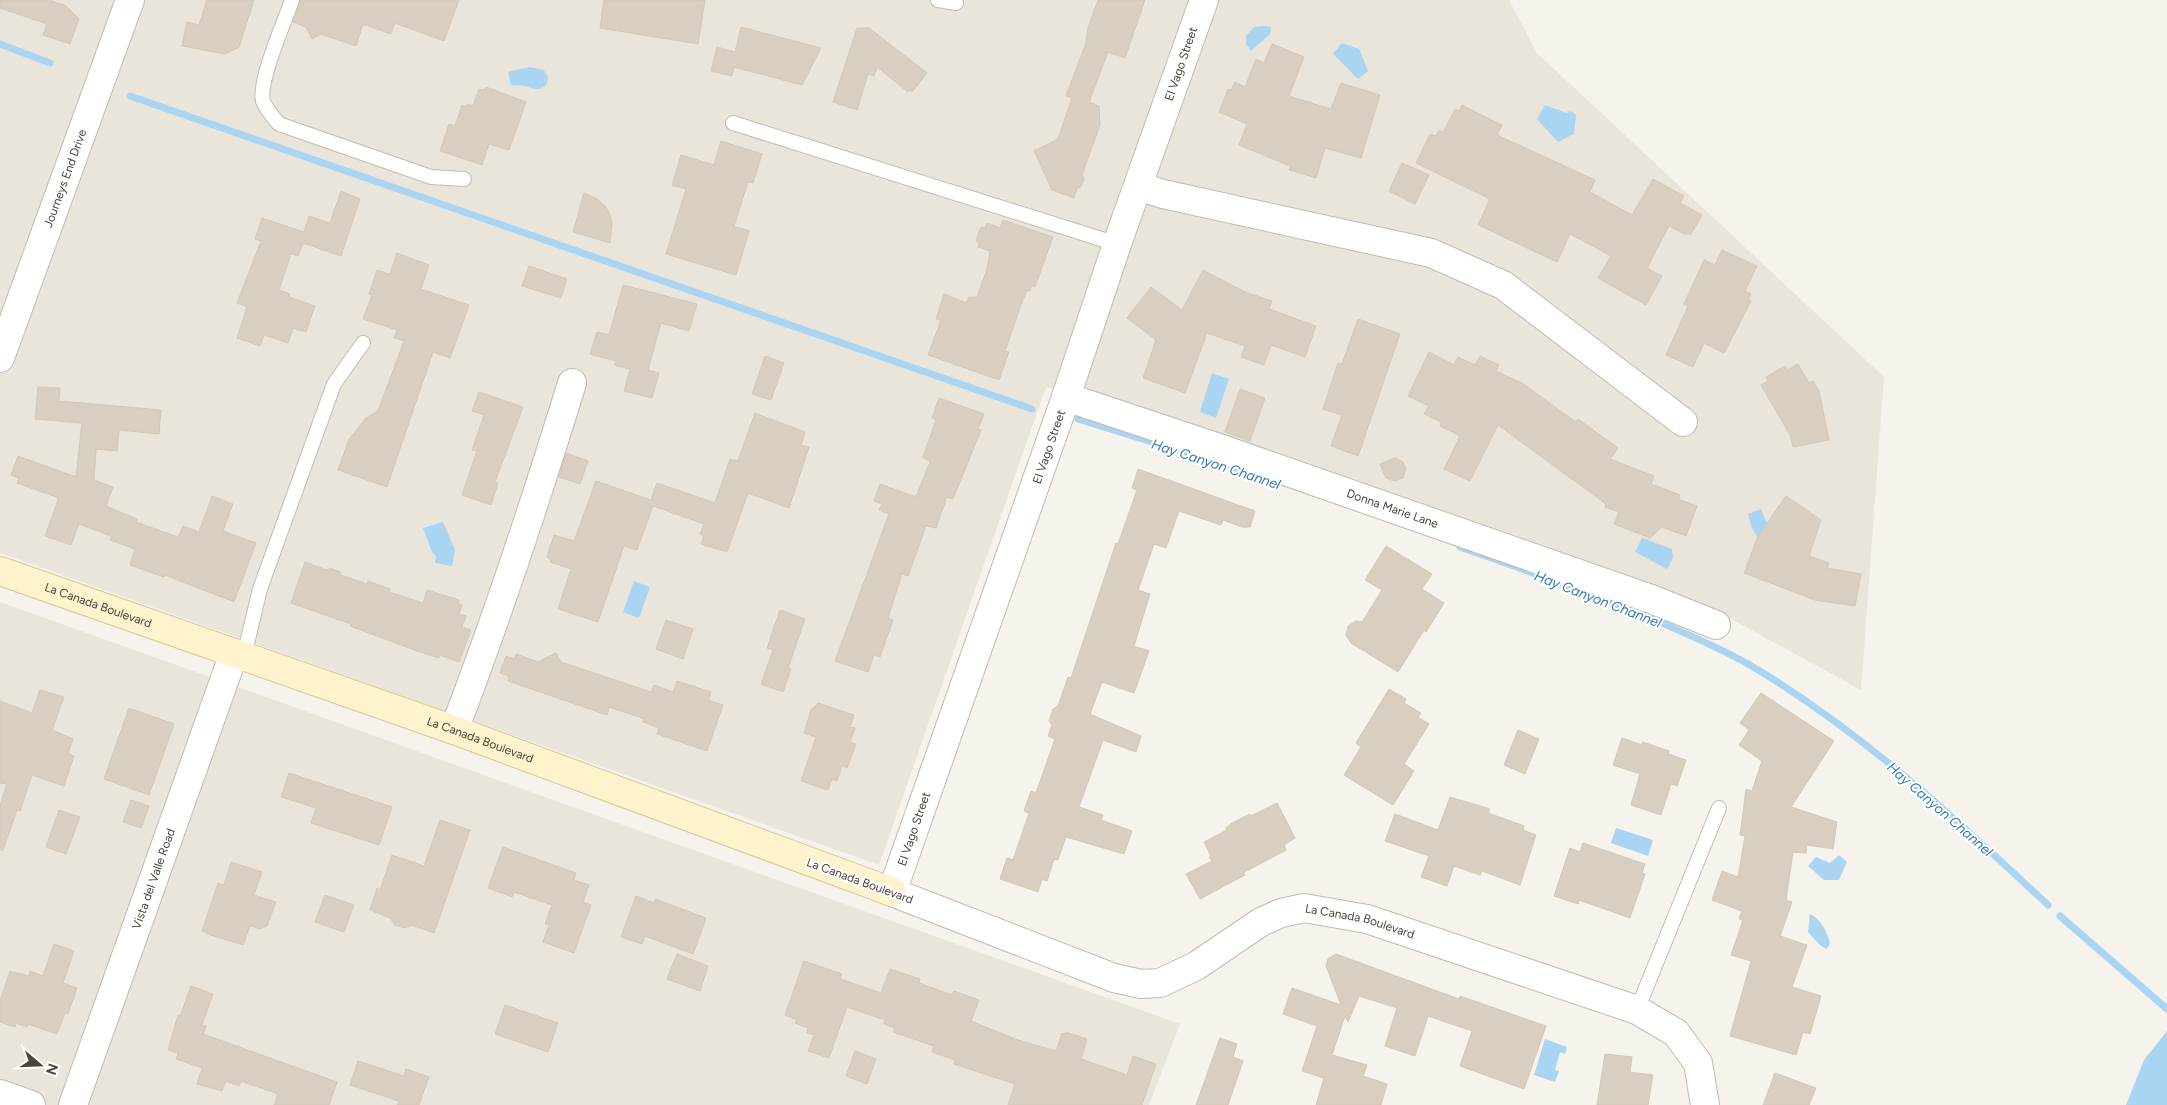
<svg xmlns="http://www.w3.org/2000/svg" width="2167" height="1105" font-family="Figtree,sans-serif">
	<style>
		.residential { fill: #eae5da }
		.water { fill: #a9d4f2 }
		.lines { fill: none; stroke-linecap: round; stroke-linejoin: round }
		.stream { stroke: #a9d4f2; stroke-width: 7 }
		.building { fill: #d8cfc1; stroke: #d3c7b4 }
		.lane-casing { stroke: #c2bbae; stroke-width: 16 }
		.street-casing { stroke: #c2bbae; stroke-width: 30 }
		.secondary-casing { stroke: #d6c79b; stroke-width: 30 }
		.lane { stroke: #fff; stroke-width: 14 }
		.street { stroke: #fff; stroke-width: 28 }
		.secondary { stroke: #fff3cd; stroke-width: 28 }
		.labels { text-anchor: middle; stroke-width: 4; stroke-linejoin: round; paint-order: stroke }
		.street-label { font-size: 12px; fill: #4b4439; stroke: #fff }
		.water-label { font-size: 14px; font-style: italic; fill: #2e7ab2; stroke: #fff }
	</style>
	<rect width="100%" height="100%" fill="#f6f3ec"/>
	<g class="residential">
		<path d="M0 0H1509L1537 53 1884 377 1861 690 1722 614 1046 387 879 865 0 553Z"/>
		<path d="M0 602 1180 1024 1149 1105H0Z"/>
	</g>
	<g class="water">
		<path d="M1264 26 1271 27 1270 34 1251 51 1246 44V36L1254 27Z"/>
		<path d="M1342 43 1359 49 1368 71 1358 79 1333 54Z"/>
		<path d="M529 67 544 70 548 78 547 84C538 93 534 88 524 86 520 85 516 86 511 85L508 72Z"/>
		<path d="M1545 105 1567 113 1570 111 1576 115 1574 134 1558 142 1537 119Z"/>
		<path d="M1212 373 1229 379 1216 418 1200 412Z"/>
		<path d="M1761 509 1767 524 1759 540 1752 528 1748 514Z"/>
		<path d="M443 522 455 550 452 566 435 563 436 556 432 552 423 528Z"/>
		<path d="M1642 538 1672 549 1673 558 1667 569 1635 552Z"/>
		<path d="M634 581 650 587 639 618 623 612Z"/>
		<path d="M1616 828 1653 840 1648 856 1611 843Z"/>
		<path d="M1839 855 1847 862 1839 880H1824L1808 866 1816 857 1830 863Z"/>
		<path d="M1810 914C1821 919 1827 932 1830 943L1827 949 1821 946 1808 932Z"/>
		<path d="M2167 1031V1105H2126L2144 1060Z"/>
		<path d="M1545 1039 1567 1047 1565 1054 1560 1052 1555 1070 1559 1071 1555 1082 1534 1075Z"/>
	</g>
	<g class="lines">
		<g class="stream">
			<path d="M0 44 50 63"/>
			<path d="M130 96 1032 409"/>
			<path d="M1078 419 1254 474"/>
			<path d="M1460 547C1525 570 1591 593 1655 620 1687 634 1720 648 1750 665 1861 731 1955 818 2048 905"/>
			<path d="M2060 916 2167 1009"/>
		</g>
	</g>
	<g class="building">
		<path d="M0 0H49L66 6 79 19 70 44 43 35 47 24 0 8Z"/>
		<path d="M207 0H254L239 47 225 54 182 46 187 22 199 25Z"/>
		<path d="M301 0H459L444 41 395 23 391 34 363 24 356 46 321 34 312 39 306 27 293 22Z"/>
		<path d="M604 0H705L698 44 600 28Z"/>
		<path d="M1098 0H1145L1125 58 1108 52 1089 102 1099 106 1100 125 1082 175 1084 179 1081 187 1077 188 1074 198 1052 190 1034 151 1058 139 1072 98 1066 96 1086 43 1088 28Z"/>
		<path d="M741 27 821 48 802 85 734 67 732 76 711 71 717 47 735 52Z"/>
		<path d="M857 28H869L927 73 912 92 910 90 908 92 877 67 874 76 868 74 857 110 833 102Z"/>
		<path d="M1272 44 1304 57 1289 96 1331 109 1341 83 1380 95 1361 158 1325 148 1316 178 1289 170 1290 166 1239 145 1247 124 1219 112 1228 89 1231 90 1235 82 1245 87 1256 59 1264 63Z"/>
		<path d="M486 87 526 102 509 150 489 144 482 165 440 151 449 124 455 126 462 105 466 107 467 104 473 106 479 89 484 90Z"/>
		<path d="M1462 105 1502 125 1497 135 1595 180 1590 192 1632 215 1653 179 1684 196 1680 203 1702 215 1691 234H1684L1669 226 1647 268 1662 276 1646 305 1598 278 1611 256 1570 234 1557 262 1478 225 1490 199 1416 163 1430 134 1436 136 1439 130 1443 133 1455 109 1459 111Z"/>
		<path d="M721 141 762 154 753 183 748 182 734 226 749 231 736 275 666 254 686 189 672 185 681 155 714 165Z"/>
		<path d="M1402 163 1429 175 1415 204 1389 191Z"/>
		<path d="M341 191 360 199 341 256 303 243 298 256 291 254 279 290 290 294 289 297 315 306 306 332 293 328 288 343 264 335 260 346 237 338 247 307 237 303 261 241 255 239 262 218 304 232 309 216 330 223Z"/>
		<path d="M584 193 597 199 605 206 610 215 612 224 610 243 573 232Z"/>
		<path d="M1003 220 1053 237 1035 287 1032 285 1030 291 1028 290 1023 299 1005 351 1009 352 999 380 928 355 941 320 936 319 944 294 966 303 969 297H977L987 269 990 251 978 247 979 244 976 240 981 227 985 228 987 223 1000 228Z"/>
		<path d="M1722 250 1757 266 1745 291 1751 294 1748 300 1751 301 1724 353 1704 343 1693 367 1666 355 1688 306 1684 304 1704 260 1715 265Z"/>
		<path d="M397 253 429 265 421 289 469 305 450 358 433 352 387 487 338 470 349 439 366 418 378 411 404 341 394 338 397 330 363 319 372 295 369 294 377 270 390 274Z"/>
		<path d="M529 266 567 279 561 298 522 286Z"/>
		<path d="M1203 270 1245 292 1272 301 1269 309 1316 326 1305 357 1271 345 1264 365 1241 357 1245 346 1207 333 1185 393 1143 378 1156 340 1127 318 1151 287 1182 310Z"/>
		<path d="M623 285 697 304 689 331 661 323 648 370 659 373 652 398 624 391 630 369 614 365 616 361 590 354 597 332 609 335Z"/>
		<path d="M1358 319 1400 334 1358 456 1331 446 1342 415 1323 409 1338 363 1342 364Z"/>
		<path d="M1429 352 1454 365 1458 357 1475 365 1480 356 1499 365 1496 371 1522 383 1576 422 1578 419 1618 448 1610 459 1654 476 1651 484 1680 495 1678 499 1697 506 1686 536 1662 527 1650 538 1614 524 1619 512 1605 507 1606 504 1498 425 1470 481 1444 469 1460 436 1440 426 1441 422 1424 414 1429 406 1408 396Z"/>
		<path d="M765 356 784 363 771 400 752 394Z"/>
		<path d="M1798 364 1809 383 1813 381 1819 391 1829 440 1793 447 1790 435 1761 385 1768 381 1766 377 1785 366 1788 370Z"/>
		<path d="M38 387 60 388 59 401 161 410 159 434 119 430 117 451 96 449 94 480 113 487 106 506 137 519 136 522 178 537 183 526 199 532 212 496 233 504 223 531 256 543 234 602 165 575 164 577 130 565 135 549 110 540 111 536 79 524 71 545 45 536 58 500 56 497 17 483 19 478 11 475 18 456 76 477 82 423 35 419Z"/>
		<path d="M1240 389 1265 398 1250 441 1225 432Z"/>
		<path d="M479 392 523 407 495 482 498 483 491 505 462 495 477 451 472 450 484 415 472 411Z"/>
		<path d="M939 398 984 414 978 429 981 430 953 499 947 497 936 528 926 526 908 576 902 574 888 618 893 620 880 657 874 655 868 672 835 661 889 514 879 510 882 504 874 501 880 484 916 497 930 462 923 457 936 420 932 418Z"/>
		<path d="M755 413 805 432 801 445 809 447 789 508 748 493 727 552 701 544 704 536 700 534 704 524 653 506 637 550 624 546 598 622 558 609 571 569 550 562 551 560 547 557 554 535 574 541 596 481 651 500 657 483 715 503 730 459 738 461Z"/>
		<path d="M566 453 588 461 580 484 559 477Z"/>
		<path d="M1395 458 1403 462 1406 468 1403 478 1394 481 1386 478 1380 464Z"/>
		<path d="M1138 469 1255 511 1250 527H1242L1223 520 1221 525 1179 511 1166 548 1154 544 1138 590 1150 594 1134 646 1149 651 1134 693 1102 682 1090 714 1141 736 1136 752 1103 740 1079 807 1103 815 1101 820 1132 831 1124 854 1066 837 1058 860 1054 859 1047 881 1042 879 1038 892 1000 879 1007 858 1013 860 1029 813 1024 811 1031 791 1036 793 1055 739 1048 736 1052 725 1049 721 1053 709 1058 706 1068 677 1071 678 1116 543 1118 544 1137 490 1132 488Z"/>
		<path d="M1786 496 1821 520 1809 556 1829 563 1827 568 1861 574 1855 606 1815 600 1744 573 1758 536Z"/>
		<path d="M1386 546 1432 574 1422 589 1444 603 1426 632 1424 630 1398 672 1351 643 1346 635 1348 626 1356 621 1362 622 1382 590 1365 580Z"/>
		<path d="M305 562 327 570 330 568 340 572 341 575 367 584 368 581 390 589 389 592 423 603 427 590 459 600 458 603 462 605 459 614 466 616 462 627 471 630 459 662 440 655 439 658 420 652 350 626 351 624 291 603Z"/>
		<path d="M780 610 805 619 788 668 791 669 783 692 761 684 773 650 767 648Z"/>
		<path d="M666 620 693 629 683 659 656 649Z"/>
		<path d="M556 653 561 662 651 692 654 685 673 692 677 681 711 692 708 700 723 705 707 751 657 734 659 728 643 722 645 719 609 707 607 715 508 681 509 676 500 673 506 656 515 659 516 654 538 662Z"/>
		<path d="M1389 689 1406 699 1404 703 1421 713 1418 717 1429 724 1404 764 1414 771 1393 805 1344 775 1361 747 1356 743Z"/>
		<path d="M40 690 64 697 52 730 73 739 68 754 74 756 64 786 32 775 20 811 17 810 3 850H0V805L7 784 0 783V701L32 713Z"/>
		<path d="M1761 693 1834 741 1791 807 1837 822 1833 849 1807 845 1806 853 1793 852 1786 900 1792 902 1780 936 1807 945 1792 987 1821 996 1810 1034 1803 1032 1796 1055 1730 1036 1751 961 1731 955 1743 920 1739 919 1742 911 1712 900 1722 871 1738 877 1745 836 1740 835 1746 789 1752 791 1762 761 1739 745 1749 730 1740 723Z"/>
		<path d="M818 703 854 715 850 727 855 728 850 742 856 744 847 768 842 766 837 781 832 779 828 790 801 781 816 737 804 733 811 710Z"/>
		<path d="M129 708 174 724 149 795 104 779Z"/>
		<path d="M1518 730 1539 739 1525 774 1504 765Z"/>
		<path d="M1622 738 1642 745 1643 742 1669 751 1668 754 1686 760 1677 786 1671 784 1661 815 1631 805 1640 774 1613 765Z"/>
		<path d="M289 773 392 807 379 845 311 823 316 808 281 797Z"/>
		<path d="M1450 797 1490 809 1488 813 1524 826 1523 830 1536 835 1520 885 1482 871 1480 875 1454 866 1447 886 1421 877 1429 856 1385 841 1395 814 1438 830Z"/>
		<path d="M131 800 149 806 141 828 123 822Z"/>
		<path d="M1277 803 1295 838 1284 845 1286 850 1243 873 1245 875 1200 899 1186 874 1212 861 1209 857 1211 856 1204 842 1227 830 1226 828 1232 823 1250 814 1251 816Z"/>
		<path d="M59 810 80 817 66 854 46 847Z"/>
		<path d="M440 820 470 830 434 933 412 925 405 928 395 925 390 918 370 910 377 888 380 890 392 855 424 866Z"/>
		<path d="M1583 843 1645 864 1642 873 1645 874 1630 918 1579 900 1578 904 1554 896 1570 848 1580 852Z"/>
		<path d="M503 847 576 873 574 880 589 885 583 902 591 905 574 953 543 942 549 925 545 924 552 905 514 892 512 897 488 888Z"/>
		<path d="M231 862 262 872 254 895 276 902 267 926 260 929 250 926 243 945 207 934V933L202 931 218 883 224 885Z"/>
		<path d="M325 895 354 905 344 932 315 922Z"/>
		<path d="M636 896 654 903 655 899 706 918 693 954 645 936 642 944 621 937Z"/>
		<path d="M54 944 74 951 63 983 77 988 68 1014 65 1013 57 1034 28 1024 27 1027 16 1023 15 1027 0 1022V1001L10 971 24 975 29 976 30 971 43 976Z"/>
		<path d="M677 954 708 966 700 991 667 979Z"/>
		<path d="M1336 954 1459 999 1460 996 1546 1026 1524 1089 1460 1066 1472 1031 1428 1016 1415 1056 1385 1046 1397 1008 1359 996 1348 1022 1345 1016 1332 1055 1367 1065 1363 1076 1387 1084 1381 1105H1316L1324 1078 1302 1071 1317 1026 1283 1014 1292 988 1341 1005 1326 966 1328 959Z"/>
		<path d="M804 961 842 974 840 979 881 993 890 969 920 979 919 983 952 995 954 991 979 1000 971 1021 1015 1039 1056 1051 1062 1033 1065 1034 1066 1032 1087 1039 1081 1059 1127 1075 1133 1056 1156 1064 1142 1105H1008L1015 1084 954 1064 955 1060 932 1052 934 1046 893 1032 895 1028 884 1024 885 1020 847 1007 829 1058 808 1051 814 1035 807 1033 808 1028 795 1023 797 1020 785 1015Z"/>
		<path d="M191 986 213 994 202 1025 206 1026 203 1034 337 1082 329 1105H274L278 1094 241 1081 239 1086 226 1081 222 1091 197 1084 202 1068 176 1059 178 1053 168 1050 178 1015 180 1016Z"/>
		<path d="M505 1005 558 1023 548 1052 495 1034Z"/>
		<path d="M1220 1038 1237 1044 1233 1057 1243 1061 1228 1105H1196Z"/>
		<path d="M855 1051 876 1059 867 1084 846 1076Z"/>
		<path d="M1605 1054 1632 1057 1630 1072 1653 1075 1648 1105H1597Z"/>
		<path d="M358 1061 404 1076 406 1069 429 1077 419 1105H397L399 1101 350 1085Z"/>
		<path d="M1775 1073 1816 1088 1809 1105H1763Z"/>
	</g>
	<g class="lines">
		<defs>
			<g id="lane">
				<path d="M292 0C285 21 258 81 263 101 266 109 273 117 279 124L431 177 464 179"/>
				<path d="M938 0 956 3"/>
				<path d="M733 123 1117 244"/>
				<path d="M244 656 260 589 334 384 363 343"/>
				<path d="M1637 1010 1719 808"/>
			</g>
			<g id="street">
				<path id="s1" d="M1204 0 1117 244 1066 397 892 892 1114 978 1141 984 1160 983 1196 966 1261 922 1281 913 1304 908 1367 919 1637 1010 1676 1033 1698 1063 1705 1105"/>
				<path d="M1138 186 1163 194 1431 253 1503 285 1683 422"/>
				<path id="s2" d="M0 358 130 0"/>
				<path id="s3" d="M1066 397 1222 449 1651 599 1716 625"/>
				<path d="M454 730C498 615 536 500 572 383"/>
				<path d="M0 1094 31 1105"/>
				<path id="s4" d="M73 1105 234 653"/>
			</g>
			<g id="secondary">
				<path id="s5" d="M0 571 454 730 892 892"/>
			</g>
		</defs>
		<use href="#lane" class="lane-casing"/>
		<use href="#street" class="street-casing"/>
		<use href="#secondary" class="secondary-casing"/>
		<use href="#lane" class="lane"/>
		<use href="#street" class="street"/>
		<use href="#secondary" class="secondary"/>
	</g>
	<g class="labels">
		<g class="street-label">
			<text transform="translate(1181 64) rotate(-71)" y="4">El Vago Street</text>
			<text dy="4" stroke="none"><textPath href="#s2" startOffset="191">Journeys End Drive</textPath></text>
			<text transform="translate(1049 447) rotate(-71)" y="4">El Vago Street</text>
			<text dy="4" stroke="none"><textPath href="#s3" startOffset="345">Donna Marie Lane</textPath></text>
			<text dy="4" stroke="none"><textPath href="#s5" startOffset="104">La Canada Boulevard</textPath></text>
			<text dy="4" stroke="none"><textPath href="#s5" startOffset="509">La Canada Boulevard</textPath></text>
			<text transform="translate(914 829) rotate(-71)" y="4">El Vago Street</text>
			<text dy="4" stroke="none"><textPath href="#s4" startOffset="240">Vista del Valle Road</textPath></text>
			<text transform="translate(860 881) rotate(20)" y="4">La Canada Boulevard</text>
			<text dy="4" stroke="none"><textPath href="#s1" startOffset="1451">La Canada Boulevard</textPath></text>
		</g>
		<g class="water-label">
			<text transform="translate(1216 464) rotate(18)" y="5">Hay Canyon Channel</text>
			<text transform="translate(1598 599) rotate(21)" y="5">Hay Canyon Channel</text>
			<text transform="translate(1940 809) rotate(41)" y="5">Hay Canyon Channel</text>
		</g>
	</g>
	<g transform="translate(40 1065) rotate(109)" stroke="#ffffff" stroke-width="4" paint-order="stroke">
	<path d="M0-4L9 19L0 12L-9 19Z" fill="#4b4439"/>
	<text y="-8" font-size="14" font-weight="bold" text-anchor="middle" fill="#4b4439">N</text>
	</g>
</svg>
